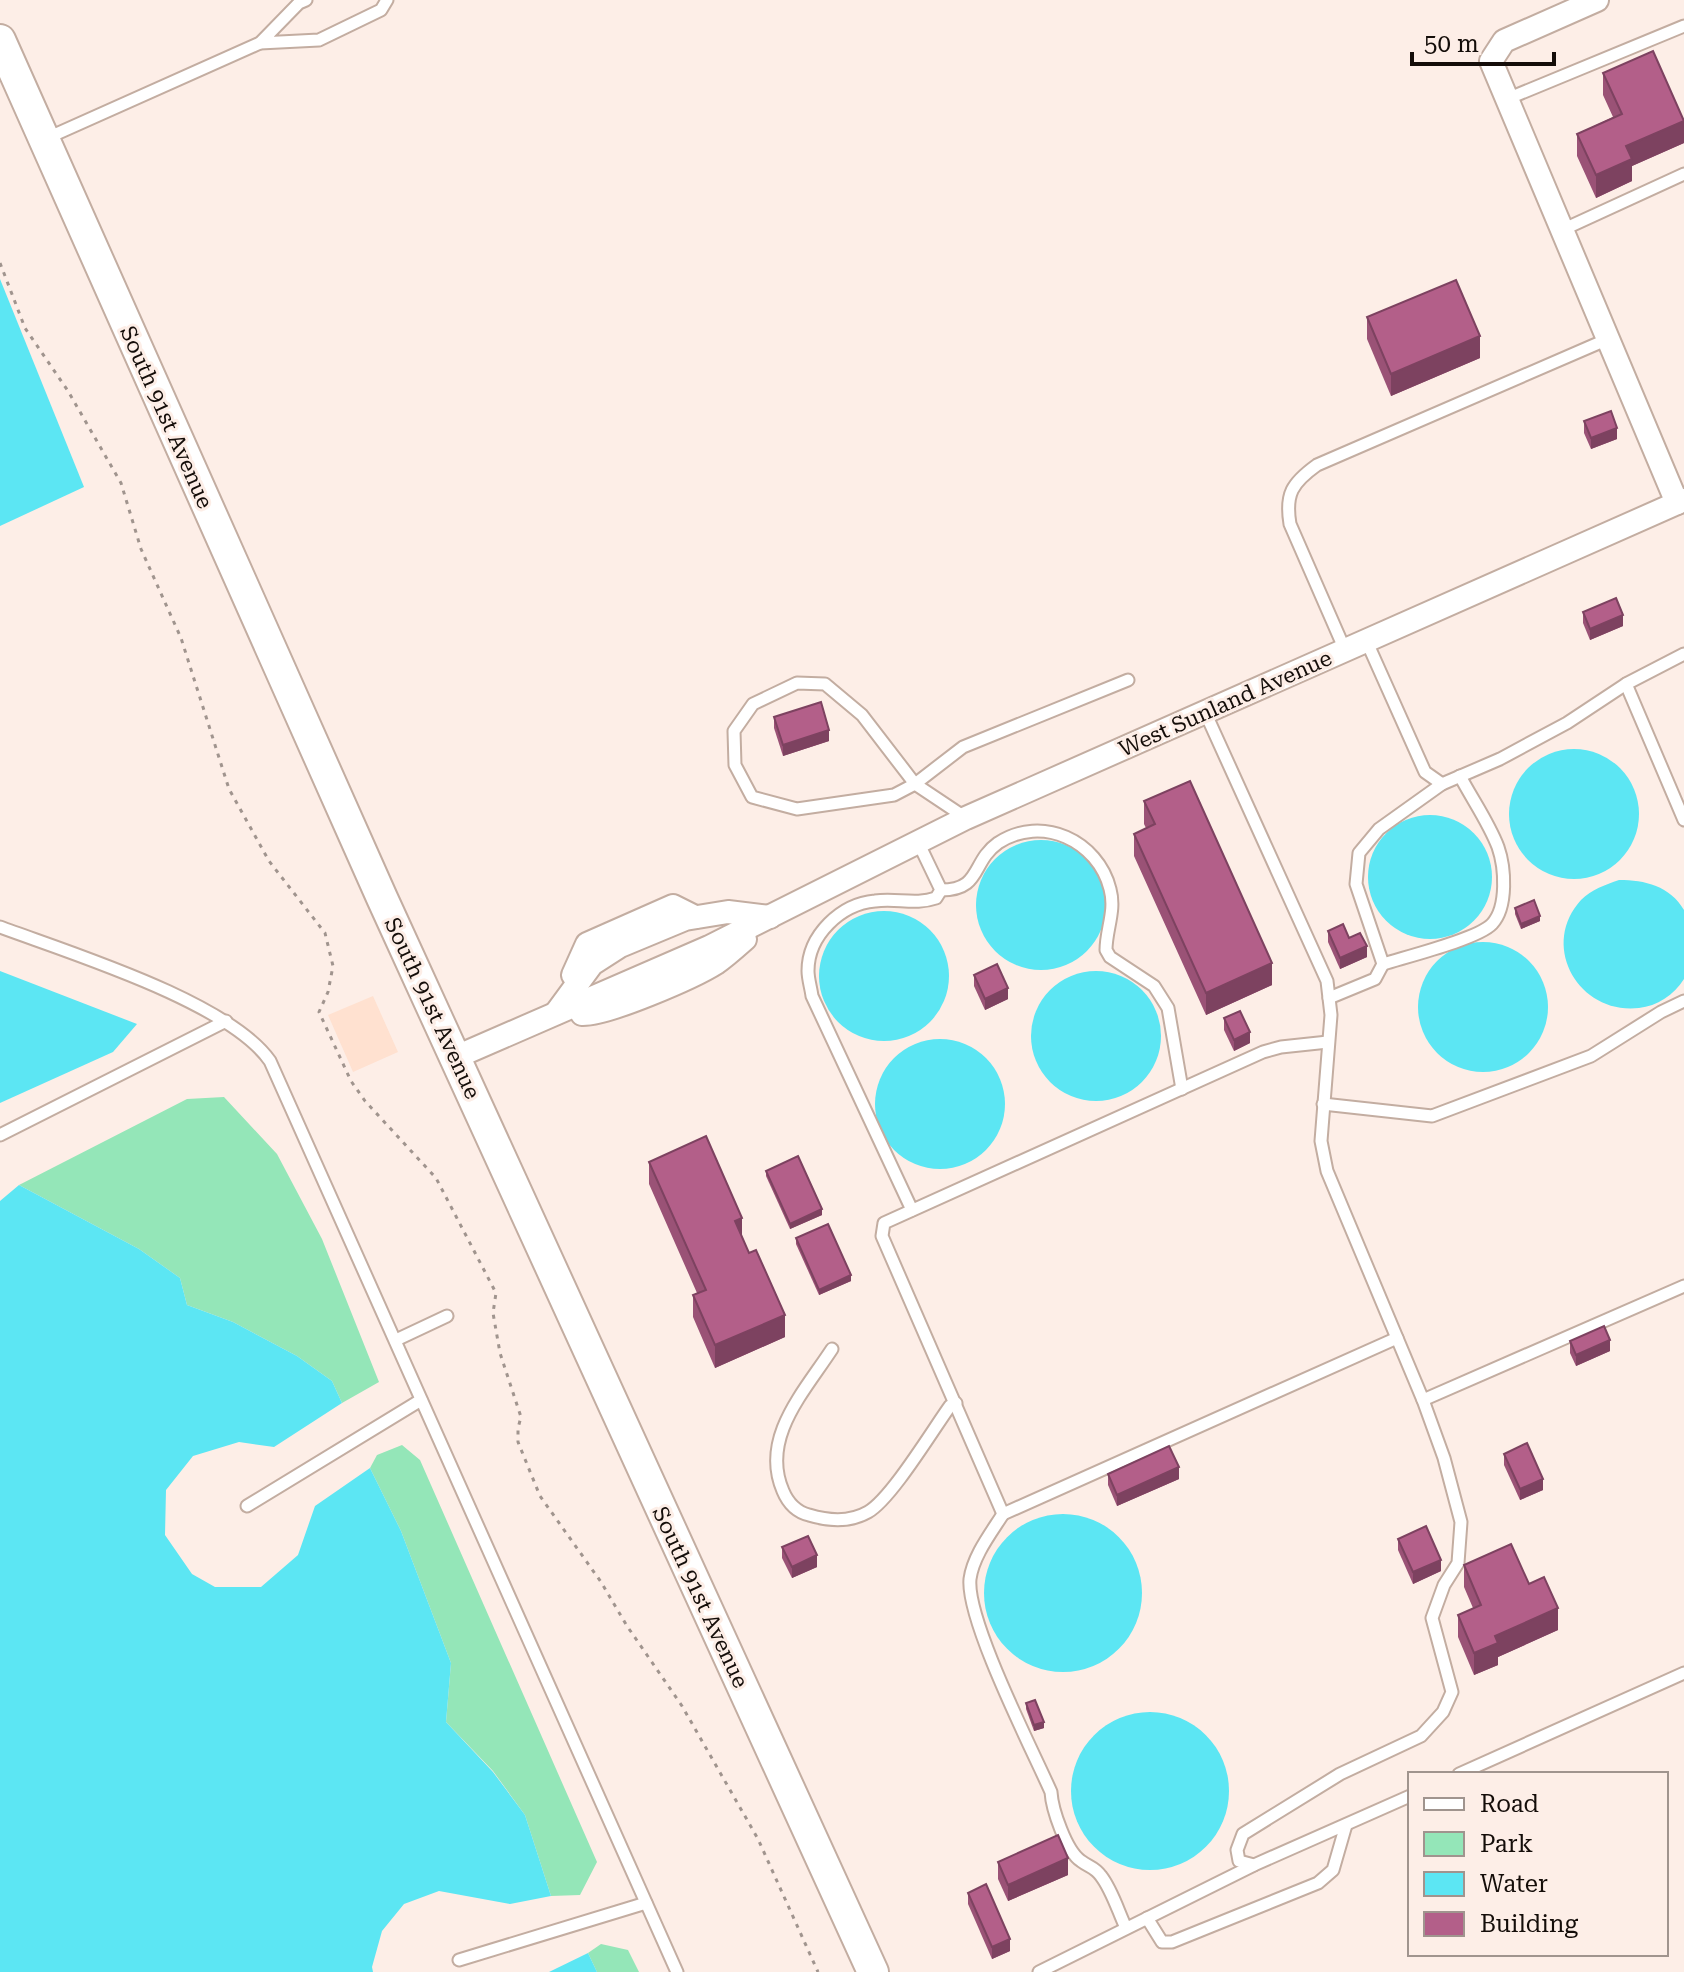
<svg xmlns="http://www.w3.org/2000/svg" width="1684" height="1972" font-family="'Roboto Serif',serif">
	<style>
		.built { fill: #ffe1d0 }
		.green { fill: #94e6b8 }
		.water { fill: #5ce6f3 }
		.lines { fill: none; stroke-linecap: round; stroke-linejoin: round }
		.lane-casing { stroke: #c3ada1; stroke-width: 15 }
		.street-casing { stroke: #c3ada1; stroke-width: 26 }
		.secondary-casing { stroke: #c3ada1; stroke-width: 34 }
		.path { stroke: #a0948e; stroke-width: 3; stroke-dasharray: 4 6; stroke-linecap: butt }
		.lane { stroke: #fff; stroke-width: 11 }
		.street { stroke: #fff; stroke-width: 22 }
		.secondary { stroke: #fff; stroke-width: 30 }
		.wall { fill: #9a5276 }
		.shaded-wall { fill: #7d4260 }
		.building { fill: #b35f89; stroke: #7d4260; stroke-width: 2 }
		.labels { text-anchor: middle; stroke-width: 6; stroke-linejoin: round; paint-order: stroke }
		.street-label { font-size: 22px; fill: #140d09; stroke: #fdeee7 }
	</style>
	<rect width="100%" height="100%" fill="#fdeee7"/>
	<path class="built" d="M373 996 398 1052 353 1072 328 1015Z"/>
	<g class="green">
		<path d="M224 1097 277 1154 322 1239 379 1382 342 1403 332 1381 297 1356 233 1322 187 1305 180 1278 139 1249 19 1185 187 1099Z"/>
		<path d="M402 1445 420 1460 597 1862 580 1895 551 1896 525 1815 493 1771 446 1722 451 1663 401 1531 370 1468 377 1455Z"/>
		<path d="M601 1944 628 1950 639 1972H597L588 1953Z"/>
	</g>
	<g class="water">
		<path d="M0 279 84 487 0 526Z"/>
		<circle cx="1574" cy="814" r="65"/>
		<circle cx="1430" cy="877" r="62"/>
		<circle cx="1041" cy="905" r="65"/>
		<path d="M1619 880C1645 880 1670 886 1684 910V979C1674 995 1657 1006 1639 1008 1579 1015 1539 946 1581 900 1592 889 1605 885 1619 880Z"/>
		<circle cx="884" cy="976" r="65"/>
		<circle cx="1483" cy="1007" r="65"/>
		<path d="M0 971 137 1024 113 1052 0 1103Z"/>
		<circle cx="1096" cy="1036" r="65"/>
		<circle cx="940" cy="1104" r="65"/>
		<path d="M19 1185 139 1249 180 1278 187 1305 233 1322 297 1356 332 1381 342 1403 274 1447 239 1442 193 1456 166 1490 165 1535 192 1574 215 1587H261L298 1555 315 1506 370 1468 401 1531 451 1663 446 1722 493 1772 525 1815 551 1896 510 1904 439 1891 404 1904 382 1931 372 1967 373 1972H0V1201Z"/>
		<circle cx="1063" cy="1593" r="79"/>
		<circle cx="1150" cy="1791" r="79"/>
		<path d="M588 1953 597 1972H549Z"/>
	</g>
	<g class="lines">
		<defs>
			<g id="lane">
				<path d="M306 0 299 3 260 43 319 40 381 10 387 0"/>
				<path d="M1507 99 1684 26"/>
				<path d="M45 139 260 43"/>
				<path d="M1562 230 1684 174"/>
				<path d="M1366 640 1425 772 1442 784 1500 759 1567 723 1626 684 1684 654"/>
				<path d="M1345 650 1290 524C1285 494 1292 483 1317 465L1608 339"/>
				<path d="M1626 684 1684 820"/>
				<path d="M1205 712 1327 981 1331 1015 1321 1141 1327 1171 1423 1400 1444 1458 1461 1522 1458 1563 1444 1585 1432 1618 1452 1692 1443 1712 1421 1736 1340 1774 1243 1834 1237 1850 1239 1861 1254 1865 1410 1796"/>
				<path d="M966 818 915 784 862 715 825 684 797 683 753 704 734 731 735 765 752 797 797 809 894 795 915 784 963 747 1128 680"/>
				<path d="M941 890C982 890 971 862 998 843 1042 814 1098 841 1110 889 1116 911 1106 929 1106 950L1110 957 1154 986 1168 1008 1182 1089"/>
				<path d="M0 927C70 953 229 1002 270 1061L677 1972"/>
				<path d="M1383 964C1405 957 1478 939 1492 924 1508 907 1505 867 1498 847 1489 823 1472 799 1460 776"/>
				<path d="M1329 998 1375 979 1383 964 1356 884 1359 853 1379 829 1442 784"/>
				<path d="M1328 1042 1281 1047 1263 1052 884 1223 882 1236 1003 1514 1397 1338"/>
				<path d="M1323 1104 1432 1116 1591 1056 1661 1012 1684 1001"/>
				<path d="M0 1135 226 1021"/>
				<path d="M912 1210 812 996C811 988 808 979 808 971 808 935 841 904 875 901 896 898 916 905 936 898L941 890 918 842"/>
				<path d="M396 1340 447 1316"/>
				<path d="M832 1349C804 1392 760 1438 783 1491 788 1503 797 1512 809 1515 829 1521 849 1523 868 1512 891 1499 932 1431 950 1406L956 1403"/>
				<path d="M1423 1400 1684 1286"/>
				<path d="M247 1506 421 1400"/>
				<path d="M1003 1514C991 1533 973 1556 970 1579 966 1620 1032 1749 1051 1792 1052 1809 1066 1851 1081 1861 1089 1867 1095 1867 1101 1876 1112 1890 1118 1911 1126 1928"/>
				<path d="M1459 1774 1684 1673"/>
				<path d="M1147 1918 1162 1942H1172L1318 1883 1333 1870 1346 1825"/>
				<path d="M459 1960 646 1903"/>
				<path d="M1039 1972 1254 1865"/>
			</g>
			<g id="street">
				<path d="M1597 0 1504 41 1491 61 1677 503"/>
				<path d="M573 975 587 944 673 906 695 917"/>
				<path d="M556 1013 592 964 620 946 685 919 728 912 770 917"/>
				<path d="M582 1014C607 1015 694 977 716 963 726 956 736 947 745 939"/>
				<path d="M456 1057 709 947 966 818 1684 500"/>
			</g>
			<path id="secondary" d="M0 40 382 898 873 1972"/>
		</defs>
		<use href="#lane" class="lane-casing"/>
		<use href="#street" class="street-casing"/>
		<use href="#secondary" class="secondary-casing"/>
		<path class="path" d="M0 263 25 328 68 391 121 483 141 549 181 638 229 789 269 861 325 933 333 966 328 992 319 1012 351 1081 365 1101 436 1178 496 1293 493 1313 500 1353 521 1417 518 1428V1442L540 1496 601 1582 627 1626 682 1706 758 1839 818 1972"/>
		<use href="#lane" class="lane"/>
		<use href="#street" class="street"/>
		<use href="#secondary" class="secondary"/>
	</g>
	<g class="wall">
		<path d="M1603 73 1684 120V143L1632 166V181L1596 198 1577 156V134L1613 117 1603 95Z"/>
		<path d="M1367 317 1480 358 1391 396 1367 339Z"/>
		<path d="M1584 421 1617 439 1591 449 1584 433Z"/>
		<path d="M1583 612 1623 626 1590 640 1583 623Z"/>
		<path d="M774 717 829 741 783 756 774 728Z"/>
		<path d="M1144 801 1272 985 1206 1015 1134 856V834L1146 828 1144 824Z"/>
		<path d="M1515 908 1540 921 1521 929 1515 914Z"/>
		<path d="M1328 931 1349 938 1367 957 1340 969 1328 942Z"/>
		<path d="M974 975 1008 999 985 1010 974 986Z"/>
		<path d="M1224 1018 1250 1043 1234 1051 1224 1030Z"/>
		<path d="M649 1162 742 1237 785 1337 715 1368 693 1317V1295L697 1293 649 1184Z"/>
		<path d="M766 1171 822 1215 790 1229 766 1176Z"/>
		<path d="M796 1238 851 1281 819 1295 796 1244Z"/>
		<path d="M1570 1341 1610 1351 1576 1366 1570 1353Z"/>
		<path d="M1504 1454 1543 1490 1520 1500 1504 1465Z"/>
		<path d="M1108 1474 1179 1479 1117 1506 1108 1485Z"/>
		<path d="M1398 1539 1441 1571 1413 1584 1398 1550Z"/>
		<path d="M782 1547 817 1567 792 1578 782 1558Z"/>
		<path d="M1464 1565 1529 1584 1558 1630 1498 1657V1665L1474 1675 1458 1637V1615L1473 1608 1464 1587Z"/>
		<path d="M1026 1703 1044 1728 1034 1731 1026 1709Z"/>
		<path d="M998 1862 1068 1875 1008 1901 998 1879Z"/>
		<path d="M968 1893 1010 1951 992 1959 968 1904Z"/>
	</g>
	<g class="shaded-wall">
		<path d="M1684 121V143L1632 166V181L1596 198V175L1626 146Z"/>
		<path d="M1480 336V358L1391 396V374Z"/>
		<path d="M1617 428V439L1591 449V438Z"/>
		<path d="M1623 615V626L1590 640V629Z"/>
		<path d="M829 730V741L783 756V745Z"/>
		<path d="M1540 916V921L1521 929V924Z"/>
		<path d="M1367 946V957L1340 969V958Z"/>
		<path d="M1272 963V985L1206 1015V993Z"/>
		<path d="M1008 988V999L985 1010V999Z"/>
		<path d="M1250 1032V1043L1234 1051V1040Z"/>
		<path d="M822 1209V1215L790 1229V1224Z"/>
		<path d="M742 1218V1241L735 1221Z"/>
		<path d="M851 1275V1281L819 1295V1290Z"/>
		<path d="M785 1315V1337L715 1368V1345Z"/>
		<path d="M1610 1340V1351L1576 1366V1355Z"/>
		<path d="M1179 1467V1479L1117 1506V1495Z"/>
		<path d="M1543 1479V1490L1520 1500V1489Z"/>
		<path d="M817 1555V1567L792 1578V1567Z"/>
		<path d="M1441 1560V1571L1413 1584V1572Z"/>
		<path d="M1558 1608V1630L1498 1657V1665L1474 1675V1653L1495 1636Z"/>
		<path d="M1044 1722V1728L1034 1731V1725Z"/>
		<path d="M1068 1858V1875L1008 1901V1885Z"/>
		<path d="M1010 1939V1951L992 1959V1947Z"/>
	</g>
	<g class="building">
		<path d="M1653 51 1684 121 1626 146 1632 159 1596 175 1577 134 1622 114 1603 73Z"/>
		<path d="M1456 280 1480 336 1391 374 1367 317Z"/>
		<path d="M1611 411 1617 428 1591 438 1584 421Z"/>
		<path d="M1616 598 1623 615 1590 629 1583 612Z"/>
		<path d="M821 702 829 730 783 745 774 717Z"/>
		<path d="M1190 781 1272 963 1206 993 1134 834 1155 824 1144 801Z"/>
		<path d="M1534 900 1540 916 1521 924 1515 908Z"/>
		<path d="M1343 924 1349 938 1360 933 1367 946 1340 958 1328 931Z"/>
		<path d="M997 964 1008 988 985 999 974 975Z"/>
		<path d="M1240 1011 1250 1032 1234 1040 1224 1018Z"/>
		<path d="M706 1136 742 1218 735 1221 749 1253 756 1250 785 1315 715 1345 693 1295 706 1290 649 1162Z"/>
		<path d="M798 1156 822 1209 790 1224 766 1171Z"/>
		<path d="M828 1224 851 1275 819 1290 796 1238Z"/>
		<path d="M1604 1326 1610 1340 1576 1355 1570 1341Z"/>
		<path d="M1527 1443 1543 1479 1520 1489 1504 1454Z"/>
		<path d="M1169 1446 1179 1467 1117 1495 1108 1474Z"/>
		<path d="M1426 1526 1441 1560 1413 1572 1398 1539Z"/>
		<path d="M808 1536 817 1555 792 1567 782 1547Z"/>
		<path d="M1511 1544 1529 1584 1544 1577 1558 1608 1495 1636 1498 1643 1474 1653 1458 1615 1481 1605 1464 1565Z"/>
		<path d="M1035 1700 1044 1722 1034 1725 1026 1703Z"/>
		<path d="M1058 1835 1068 1858 1008 1885 998 1862Z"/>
		<path d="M986 1884 1010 1939 992 1947 968 1893Z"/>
	</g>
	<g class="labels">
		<g class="street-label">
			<text transform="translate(167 417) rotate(66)" y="8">South 91st Avenue</text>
			<text transform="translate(1225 703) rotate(-24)" y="8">West Sunland Avenue</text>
			<text transform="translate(433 1008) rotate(65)" y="8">South 91st Avenue</text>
			<text transform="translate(701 1597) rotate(65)" y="8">South 91st Avenue</text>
		</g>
	</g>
	<rect x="1408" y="1772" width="260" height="184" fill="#fdeee7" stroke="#a0948e" stroke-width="2"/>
	<rect x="1424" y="1798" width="40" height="12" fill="#ffffff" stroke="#a0948e" stroke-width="2"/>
	<text x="1480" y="1812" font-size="24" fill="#140d09">Road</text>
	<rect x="1424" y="1832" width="40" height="24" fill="#94e6b8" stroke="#a0948e" stroke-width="2"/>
	<text x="1480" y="1852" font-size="24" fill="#140d09">Park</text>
	<rect x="1424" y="1872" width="40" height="24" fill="#5ce6f3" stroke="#a0948e" stroke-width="2"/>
	<text x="1480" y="1892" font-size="24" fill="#140d09">Water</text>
	<rect x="1424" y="1912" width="40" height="24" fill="#b35f89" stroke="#a0948e" stroke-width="2"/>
	<text x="1480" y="1932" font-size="24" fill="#140d09">Building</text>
	<path d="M1412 52v12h142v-12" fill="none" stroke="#140d09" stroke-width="4"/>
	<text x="1424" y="52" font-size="24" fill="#140d09" stroke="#fdeee7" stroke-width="6" paint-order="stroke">50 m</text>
</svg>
